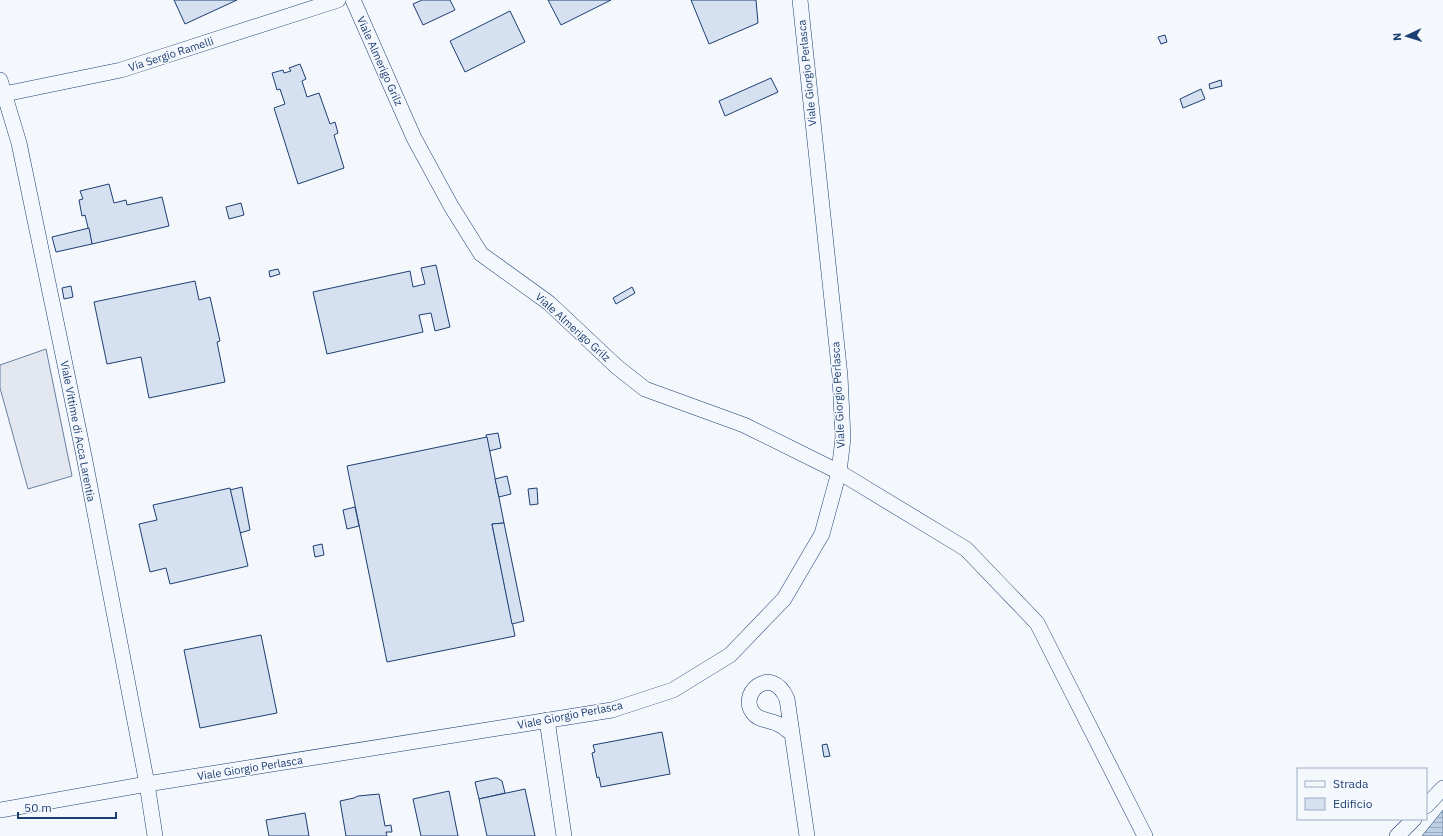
<svg xmlns="http://www.w3.org/2000/svg" width="1443" height="836" font-family="'IBM Plex Sans',sans-serif">
	<style>
		.parking { fill: #e3e8f0; stroke: #687fa3 }
		.water { fill: url(#water-rules); stroke: #687fa3 }
		.building { fill: #d5e0f0; stroke: #1d3f73 }
		.lines { fill: none; stroke-linecap: round; stroke-linejoin: round }
		.minor-casing { stroke: #1d3f73; stroke-width: 16 }
		.minor { stroke: #f4f7fb; stroke-width: 15 }
		.labels { text-anchor: middle; stroke-width: 3; stroke-linejoin: round; paint-order: stroke }
		.street-label { font-size: 11px; fill: #1d3f73; stroke: #f4f7fb }
	</style>
	<defs>
		<pattern id="water-rules" width="6" height="5" patternUnits="userSpaceOnUse"><rect width="6" height="5" fill="#bed0e5"/><path d="M0 2.5h6" fill="none" stroke="#9aaabe"/></pattern>
	</defs>
	<rect width="100%" height="100%" fill="#f4f7fb"/>
	<path class="parking" d="M46 349 72 476 28 489 0 388V365Z"/>
	<path class="water" d="M1443 810V836H1422Z"/>
	<g class="building">
		<path d="M174 0H237L185 24Z"/>
		<path d="M422 0H450L455 10 423 25 413 4Z"/>
		<path d="M548 0H611L561 25Z"/>
		<path d="M691 0H756L758 23 709 44Z"/>
		<path d="M510 11 525 42 465 72 450 41Z"/>
		<path d="M1165 35 1167 42 1161 44 1158 37Z"/>
		<path d="M300 64 306 79 302 81 307 97 319 93 330 124 335 122 338 133 334 135 344 168 298 184 274 108 285 104 280 89 277 90 272 73 283 70 284 73 291 71 289 68Z"/>
		<path d="M771 78 778 92 725 116 719 101Z"/>
		<path d="M1221 80 1222 86 1210 89 1209 84Z"/>
		<path d="M1201 89 1205 99 1183 108 1180 99Z"/>
		<path d="M109 184 114 203 126 200 127 205 162 197 169 226 92 244 85 215 82 216 79 200 83 199 80 191Z"/>
		<path d="M241 203 244 215 229 219 226 207Z"/>
		<path d="M89 228 92 244 56 252 52 237Z"/>
		<path d="M436 265 450 327 435 331 431 313 419 315 423 332 327 354 313 292 410 271 413 287 425 284 421 268Z"/>
		<path d="M278 269 280 274 270 277 269 271Z"/>
		<path d="M195 281 199 300 210 297 220 341 217 342 225 382 149 398 141 357 107 364 94 302Z"/>
		<path d="M71 286 73 297 64 299 62 288Z"/>
		<path d="M632 287 635 293 616 304 613 298Z"/>
		<path d="M498 433 501 448 489 451 486 435Z"/>
		<path d="M487 437 504 523 492 524 515 636 387 662 347 466Z"/>
		<path d="M507 476 511 494 499 497 495 479Z"/>
		<path d="M242 487 250 530 240 533 230 490Z"/>
		<path d="M230 488 248 566 170 584 166 568 150 572 139 524 157 520 153 505Z"/>
		<path d="M537 488 538 504 530 505 528 489Z"/>
		<path d="M355 507 359 526 347 529 343 510Z"/>
		<path d="M504 523 524 621 512 624 492 524Z"/>
		<path d="M322 544 324 555 315 557 313 546Z"/>
		<path d="M261 635 277 713 200 728 184 650Z"/>
		<path d="M662 732 670 774 601 787 599 777 597 778 592 753 595 752 593 745Z"/>
		<path d="M827 744 830 756 824 757 822 745Z"/>
		<path d="M494 778H497L502 781 505 793 479 799 475 782Z"/>
		<path d="M525 789 535 836H487L479 799Z"/>
		<path d="M449 791 458 836H421L413 799Z"/>
		<path d="M379 794 385 826 391 825 392 832H386L387 836H346L340 801 354 798 358 796Z"/>
		<path d="M305 813 309 836H269L266 820Z"/>
	</g>
	<g class="lines">
		<defs>
			<g id="minor">
				<path d="M353 0 414 138 451 206 481 254 549 303 617 367 645 389 744 425 839 472 966 549 1037 623 1145 836"/>
				<path d="M0 80 19 143 84 456 147 784 155 836"/>
				<path d="M0 95 121 70 338 0"/>
				<path d="M547 720 564 836"/>
				<path d="M791 733C787 730 783 726 778 724 771 720 761 721 755 715 735 696 771 662 787 699L807 836"/>
				<path d="M1426 806 1443 788"/>
				<path d="M0 810 147 784 612 710 673 690 730 655 784 599 822 534 839 472 843 438 840 376 800 0"/>
				<path d="M1397 836 1414 819"/>
			</g>
		</defs>
		<use href="#minor" class="minor-casing"/>
		<use href="#minor" class="minor"/>
	</g>
	<g class="labels">
		<g class="street-label">
			<text transform="translate(171 54) rotate(-18)" y="4">Via Sergio Ramelli</text>
			<text transform="translate(380 61) rotate(66)" y="4">Viale Almerigo Grilz</text>
			<text transform="translate(807 73) rotate(-96)" y="4">Viale Giorgio Perlasca</text>
			<text transform="translate(573 327) rotate(42)" y="4">Viale Almerigo Grilz</text>
			<text transform="translate(838 395) rotate(-93)" y="4">Viale Giorgio Perlasca</text>
			<text transform="translate(78 431) rotate(79)" y="4">Viale Vittime di Acca Larentia</text>
			<text transform="translate(570 715) rotate(-11)" y="4">Viale Giorgio Perlasca</text>
			<text transform="translate(250 768) rotate(-9)" y="4">Viale Giorgio Perlasca</text>
		</g>
	</g>
	<rect x="1297" y="768" width="130" height="52" fill="#f4f7fb" stroke="#9eadc5"/>
	<rect x="1305" y="781" width="20" height="6" fill="#f4f7fb" stroke="#9eadc5"/>
	<text x="1333" y="788" font-size="12" fill="#1d3f73">Strada</text>
	<rect x="1305" y="798" width="20" height="12" fill="#d5e0f0" stroke="#9eadc5"/>
	<text x="1333" y="808" font-size="12" fill="#1d3f73">Edificio</text>
	<g transform="translate(1407 36) rotate(266)" stroke="#f4f7fb" stroke-width="3" paint-order="stroke">
	<path d="M0-3L7 15L0 10L-7 15Z" fill="#1d3f73"/>
	<text y="-6" font-size="11" font-weight="bold" text-anchor="middle" fill="#1d3f73">N</text>
	</g>
	<path d="M18 812v6h98v-6" fill="none" stroke="#1d3f73" stroke-width="2"/>
	<text x="24" y="812" font-size="12" fill="#1d3f73" stroke="#f4f7fb" stroke-width="3" paint-order="stroke">50 m</text>
</svg>
